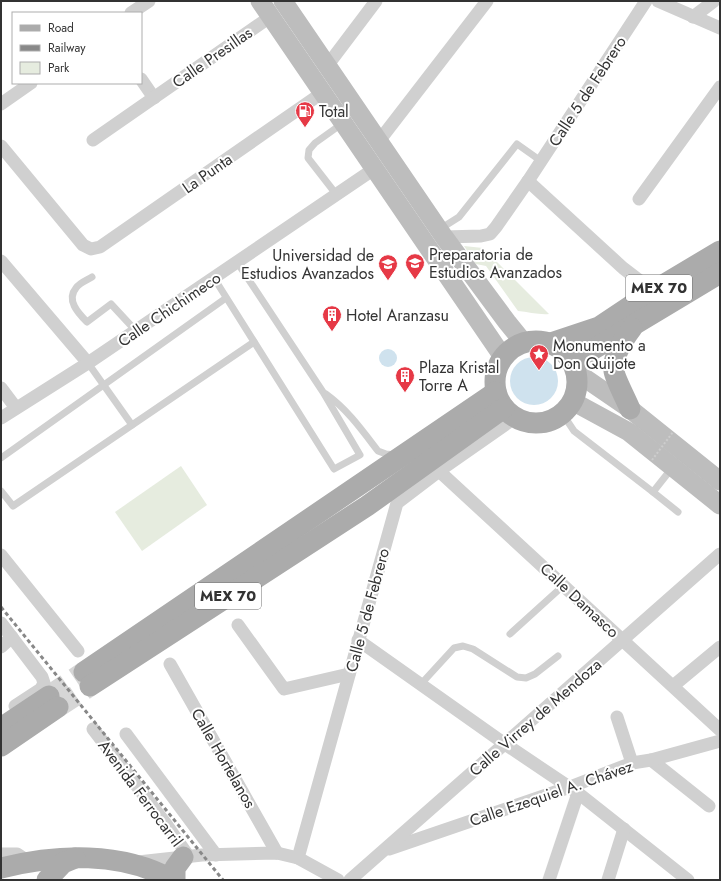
<svg xmlns="http://www.w3.org/2000/svg" width="721" height="881" font-family="Jost,sans-serif">
	<style>
		.green { fill: #e6ecdf }
		.water { fill: #cfe2ee }
		.lines { fill: none; stroke-linecap: round; stroke-linejoin: round }
		.primary-tunnel { stroke: #d6d6d6; stroke-width: 21; stroke-dasharray: 21 10; stroke-linecap: butt }
		.service { stroke: #d0d0d0; stroke-width: 7 }
		.minor { stroke: #d0d0d0; stroke-width: 13 }
		.secondary { stroke: #bdbdbd; stroke-width: 19 }
		.primary { stroke: #ababab; stroke-width: 21 }
		.rail { stroke: #888; stroke-width: 3; stroke-dasharray: 4 3; stroke-linecap: butt }
		.path-bridge { stroke: #cdcdcd; stroke-width: 2; stroke-dasharray: 2 2; stroke-linecap: butt }
		.labels { text-anchor: middle; stroke-width: 4; stroke-linejoin: round; paint-order: stroke }
		.shield { fill: #fff; stroke: #707070; stroke-width: 1 }
		.shield-label { font-size: 15px; font-weight: bold; fill: #333 }
		.street-label { font-size: 16px; fill: #333; stroke: #fff }
		.poi-label { font-size: 16px; fill: #333; stroke: #fff; text-anchor: start }
	</style>
	<rect width="100%" height="100%" fill="#fff"/>
	<g class="green">
		<path d="M464 246 483 248 549 314C540 315 528 312 518 311L486 266 476 264Z"/>
		<path d="M181 466 207 505 142 551 115 512Z"/>
	</g>
	<g class="water">
		<circle cx="388" cy="358" r="9"/>
		<circle cx="534" cy="381" r="24"/>
	</g>
	<g class="lines">
		<g class="primary-tunnel">
			<path d="M49 696 84 672"/>
			<path d="M58 707 90 686"/>
		</g>
		<g class="service">
			<path d="M336 194 308 158 309 150 315 143 343 123"/>
			<path d="M440 229 459 217 517 144 541 161"/>
			<path d="M92 277C87 280 79 283 76 288 66 300 78 313 87 322L111 304 136 331"/>
			<path d="M214 278 334 469 360 455 323 392 237 262"/>
			<path d="M88 363 132 425"/>
			<path d="M326 394C347 409 362 430 378 451L386 454 395 455"/>
			<path d="M562 413 574 431 653 492"/>
			<path d="M1 458 226 298"/>
			<path d="M672 468 653 492 678 512"/>
			<path d="M1 491 13 506 254 342"/>
			<path d="M510 634 564 585"/>
			<path d="M421 684 454 648 463 646 473 649 517 677 526 678 535 674 558 656"/>
		</g>
		<g class="minor">
			<path d="M658 1 720 28"/>
			<path d="M131 13 149 1"/>
			<path d="M693 17 714 1"/>
			<path d="M327 66 376 1"/>
			<path d="M141 79 154 98"/>
			<path d="M1 104 31 83"/>
			<path d="M93 140 270 17"/>
			<path d="M379 141 487 1"/>
			<path d="M1 146 83 245 91 249 100 247 322 93"/>
			<path d="M528 181 623 268 653 291"/>
			<path d="M639 199 720 87"/>
			<path d="M444 237 481 236 490 234 496 227 528 181 646 1"/>
			<path d="M1 261 88 363"/>
			<path d="M1 388 16 408"/>
			<path d="M1 418 88 363 374 169"/>
			<path d="M439 471 720 730"/>
			<path d="M1 555 78 651"/>
			<path d="M1 623 42 677 44 683 41 689 15 706"/>
			<path d="M238 625 284 689 349 674"/>
			<path d="M358 640 505 744 578 793 688 880"/>
			<path d="M1 647 12 637"/>
			<path d="M170 664 277 853"/>
			<path d="M673 686 720 647"/>
			<path d="M617 717 632 763"/>
			<path d="M93 729 166 824 189 857"/>
			<path d="M126 734 216 855"/>
			<path d="M651 760 709 806"/>
			<path d="M389 849 570 787 632 763 651 760 720 741"/>
			<path d="M1 854H17L29 862"/>
			<path d="M298 858 397 503 439 471 516 417"/>
			<path d="M138 862 202 855 277 853 298 858 338 880"/>
			<path d="M350 880 720 554"/>
			<path d="M549 880 578 793"/>
			<path d="M608 880 624 829"/>
		</g>
		<g class="secondary">
			<path d="M260 1 503 357"/>
			<path d="M283 1 444 237 507 322 524 343"/>
			<path d="M576 372 630 409 720 481"/>
			<path d="M572 401 629 432 720 505"/>
		</g>
		<g class="primary">
			<circle cx="536" cy="382" r="41"/>
			<path d="M551 343 599 327 653 291 720 251"/>
			<path d="M572 362 720 273"/>
			<path d="M630 409C627 401 615 379 614 371 612 356 623 340 632 328"/>
			<path d="M84 672 496 392"/>
			<path d="M90 686 367 506 504 408"/>
			<path d="M1 728 49 696"/>
			<path d="M1 746 58 707"/>
			<path d="M1 868C57 854 121 851 173 880"/>
			<path d="M47 880 63 863 75 858"/>
			<path d="M175 880V868L183 857"/>
		</g>
		<path class="rail" d="M1 607 223 880"/>
		<path class="path-bridge" d="M652 460 673 432"/>
	</g>
	<defs>
		<symbol id="fuel-pin" viewBox="-11 -11 22 30"><path d="M0 17L-7.5 6A9.5 9.5 0 1 1 7.5 6Z" fill="#e63946" stroke="#fff"/><path d="M-5.5-6h7V0h2V4h1.3V-2.5L3-4.5l.8-.8L6-3V5H2.5V1h-1V6h-7ZM-4.2-4.7v3.2H.2V-4.7Z" fill="#fff"/></symbol>
		<symbol id="university-pin" viewBox="-11 -11 22 30"><path d="M0 17L-7.5 6A9.5 9.5 0 1 1 7.5 6Z" fill="#e63946" stroke="#fff"/><path d="M0-5L7-2L0 1L-7-2ZM-4 1L0 2.5L4 1V4Q0 6-4 4Z" fill="#fff"/></symbol>
		<symbol id="building-pin" viewBox="-11 -11 22 30"><path d="M0 17L-7.5 6A9.5 9.5 0 1 1 7.5 6Z" fill="#e63946" stroke="#fff"/><path d="M-4-6H4V6H1V3H-1V6H-4ZM-2.5-4.3h1.7v1.8h-1.7ZM.8-4.3h1.7v1.8H.8ZM-2.5-1h1.7V.8h-1.7ZM.8-1h1.7V.8H.8Z" fill="#fff"/></symbol>
		<symbol id="sight-pin" viewBox="-11 -11 22 30"><path d="M0 17L-7.5 6A9.5 9.5 0 1 1 7.5 6Z" fill="#e63946" stroke="#fff"/><path d="M0-6L1.8-2.2L6-1.7L2.9 1.2L3.7 5.4L0 3.3L-3.7 5.4L-2.9 1.2L-6-1.7L-1.8-2.2Z" fill="#fff"/></symbol>
	</defs>
	<g fill-rule="evenodd">
		<use href="#fuel-pin" x="294" y="100" width="22" height="30"/>
		<use href="#university-pin" x="404" y="252" width="22" height="30"/>
		<use href="#university-pin" x="377" y="253" width="22" height="30"/>
		<use href="#building-pin" x="321" y="304" width="22" height="30"/>
		<use href="#sight-pin" x="528" y="343" width="22" height="30"/>
		<use href="#building-pin" x="394" y="365" width="22" height="30"/>
	</g>
	<g class="labels">
		<g class="shield">
			<rect x="626" y="275" width="66" height="26" rx="3"/>
			<rect x="195" y="583" width="66" height="26" rx="3"/>
		</g>
		<g class="shield-label">
			<text x="659" y="293">MEX 70</text>
			<text x="228" y="601">MEX 70</text>
		</g>
		<g class="street-label">
			<text transform="translate(212 57) rotate(-35)" y="6">Calle Presillas</text>
			<text transform="translate(587 91) rotate(-57)" y="6">Calle 5 de Febrero</text>
			<text transform="translate(207 173) rotate(-35)" y="6">La Punta</text>
			<text transform="translate(169 309) rotate(-34)" y="6">Calle Chichimeco</text>
			<text transform="translate(580 600) rotate(43)" y="6">Calle Damasco</text>
			<text transform="translate(367 610) rotate(-75)" y="6">Calle 5 de Febrero</text>
			<text transform="translate(535 717) rotate(-41)" y="6">Calle Virrey de Mendoza</text>
			<text transform="translate(224 758) rotate(60)" y="6">Calle Hortelanos</text>
			<text transform="translate(141 793) rotate(53)" y="6">Avenida Ferrocarril</text>
			<text transform="translate(551 793) rotate(-19)" y="6">Calle Ezequiel A. Chávez</text>
		</g>
		<g class="poi-label">
			<text x="319" y="117">Total</text>
			<text x="429" y="260">Preparatoria de<tspan x="429" dy="18">Estudios Avanzados</tspan></text>
			<text x="374" y="261" text-anchor="end">Universidad de<tspan x="374" dy="18">Estudios Avanzados</tspan></text>
			<text x="346" y="321">Hotel Aranzasu</text>
			<text x="553" y="351">Monumento a<tspan x="553" dy="18">Don Quijote</tspan></text>
			<text x="419" y="373">Plaza Kristal<tspan x="419" dy="18">Torre A</tspan></text>
		</g>
	</g>
	<rect width="721" height="881" fill="none" stroke="#333333" stroke-width="4"/>
	<rect x="12" y="12" width="130" height="72" fill="#ffffff" stroke="#adadad"/>
	<rect x="20" y="25" width="20" height="6" fill="#ababab" stroke="#adadad"/>
	<text x="48" y="32" font-size="12" fill="#333333">Road</text>
	<rect x="20" y="45" width="20" height="6" fill="#888888" stroke="#adadad"/>
	<text x="48" y="52" font-size="12" fill="#333333">Railway</text>
	<rect x="20" y="62" width="20" height="12" fill="#e6ecdf" stroke="#adadad"/>
	<text x="48" y="72" font-size="12" fill="#333333">Park</text>
</svg>
